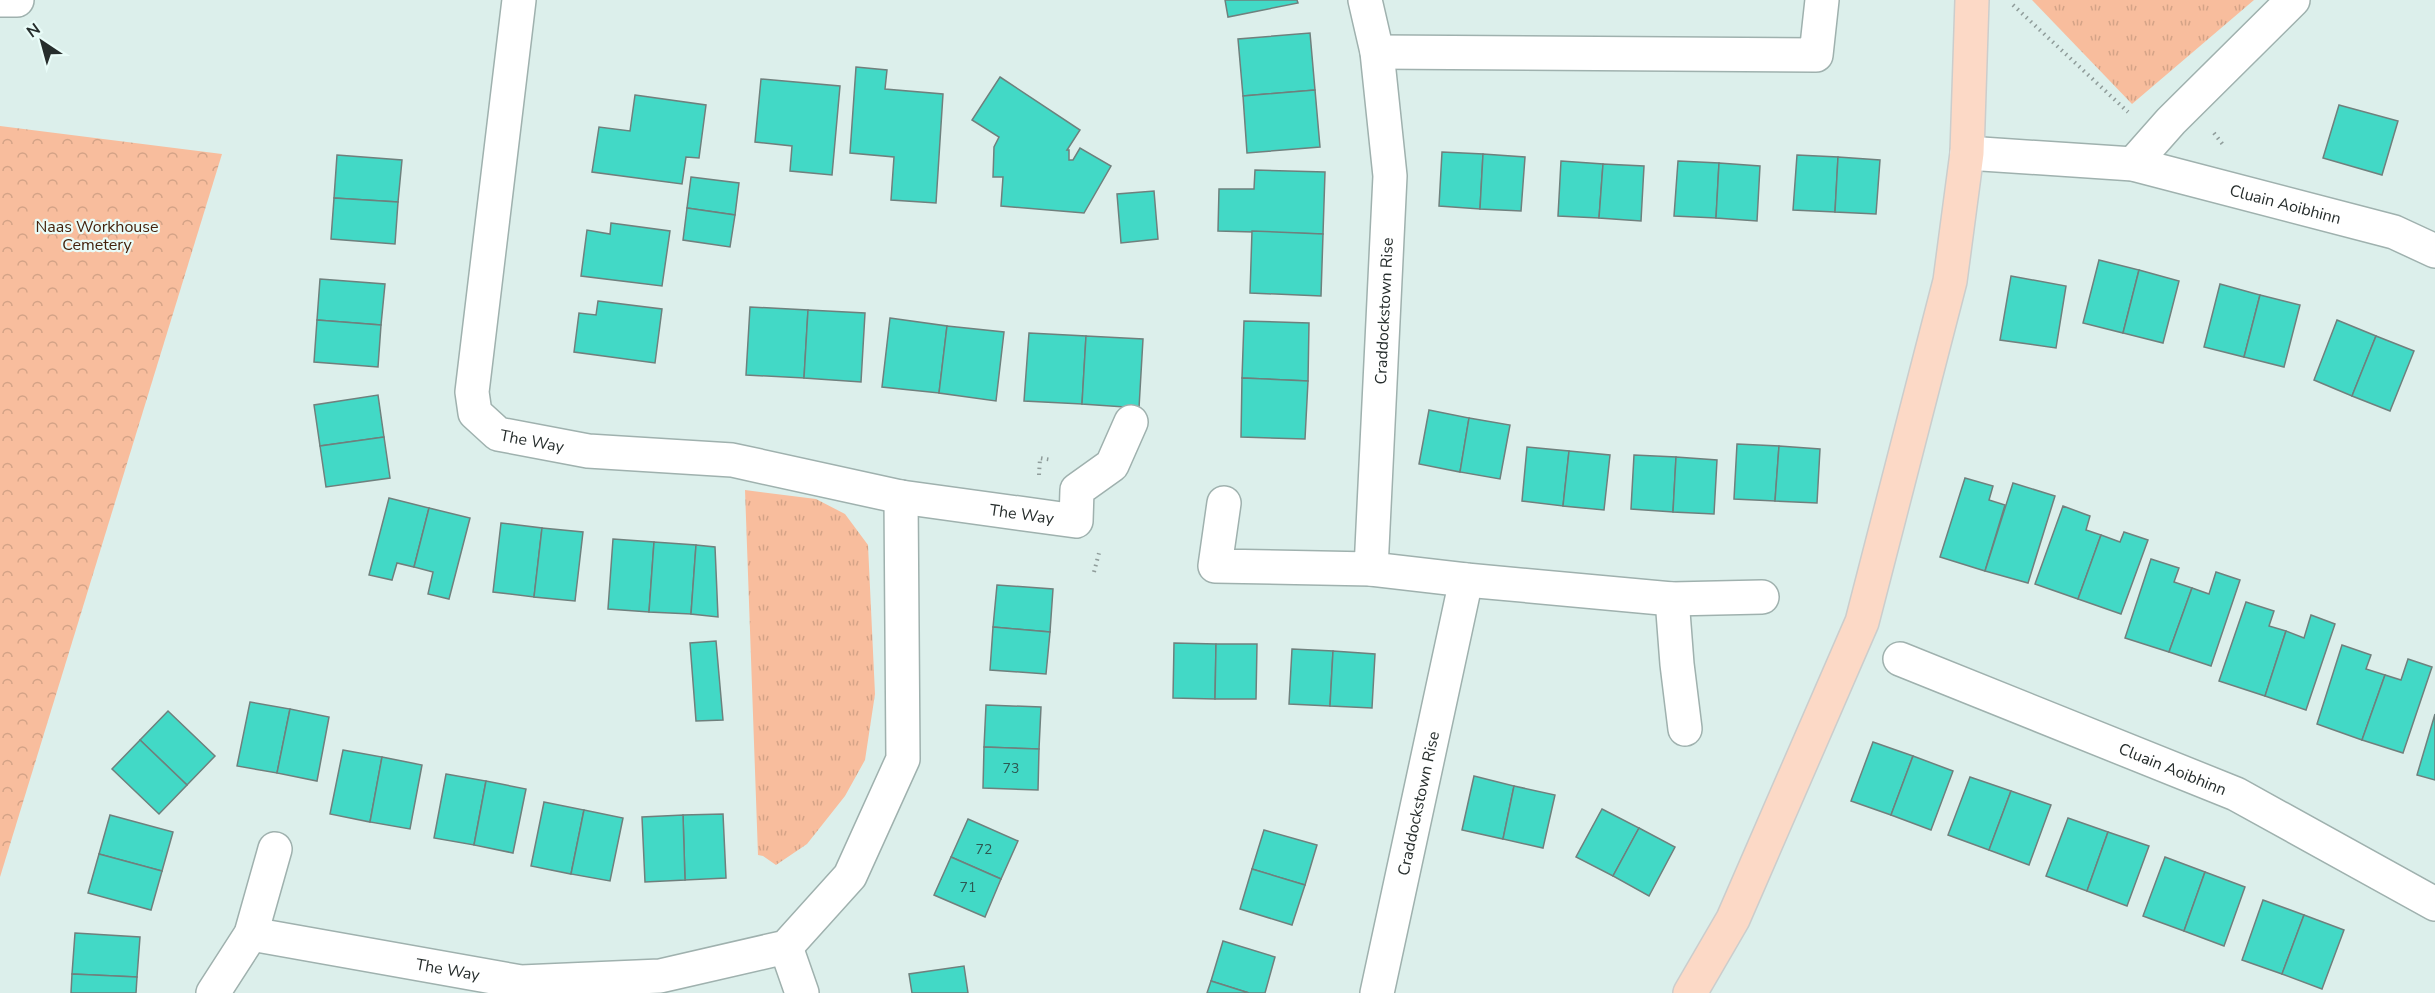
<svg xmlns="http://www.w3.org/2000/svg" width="2435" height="993" font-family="'Nunito Sans',sans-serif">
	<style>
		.grass { fill: url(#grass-tufts) }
		.park { fill: url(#park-crowns) }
		.building { fill: #42d9c6; stroke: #6f807d; stroke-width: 1.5 }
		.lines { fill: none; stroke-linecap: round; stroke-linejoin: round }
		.minor-casing { stroke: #9fb1ae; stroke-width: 36 }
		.major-casing { stroke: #cbcdcc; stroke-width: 36 }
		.path { stroke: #8f9c9a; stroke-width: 4; stroke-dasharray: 1.5 4.5; stroke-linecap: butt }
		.minor { stroke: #fff; stroke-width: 33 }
		.major { stroke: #fcd9c6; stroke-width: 33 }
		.labels { text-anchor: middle; stroke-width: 4.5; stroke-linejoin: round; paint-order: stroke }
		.number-label { font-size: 14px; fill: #2d5852 }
		.street-label { font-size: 16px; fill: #262d2c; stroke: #e9fcf8 }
		.park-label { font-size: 16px; fill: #44210b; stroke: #e9fcf8 }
	</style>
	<defs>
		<pattern id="grass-tufts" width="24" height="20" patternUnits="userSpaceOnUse" patternTransform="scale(1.5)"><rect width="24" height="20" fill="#f8bd9d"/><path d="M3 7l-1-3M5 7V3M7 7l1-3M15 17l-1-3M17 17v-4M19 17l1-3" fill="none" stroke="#d4a387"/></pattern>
		<pattern id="park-crowns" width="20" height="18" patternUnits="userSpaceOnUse" patternTransform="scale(1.5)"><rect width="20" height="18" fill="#f8bd9d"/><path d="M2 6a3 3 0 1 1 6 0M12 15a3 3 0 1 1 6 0" fill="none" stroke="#d4a387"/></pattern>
	</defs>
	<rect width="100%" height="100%" fill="#dcefeb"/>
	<g class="grass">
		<path d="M2032 0H2254L2132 104Z"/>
		<path d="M745 490 816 499 845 514 868 545 875 694 865 760 845 796 807 844 776 865 763 856 758 855Z"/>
	</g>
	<path class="park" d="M0 126 222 154 0 877Z"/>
	<g class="building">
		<path d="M1225 0H1297L1298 3 1228 17Z"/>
		<path d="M1310 33 1315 90 1243 96 1238 39Z"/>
		<path d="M856 67 887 70 885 89 943 94 936 203 891 200 894 157 850 153Z"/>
		<path d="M1000 77 1080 130 1067 150H1069V160H1073L1080 148 1111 166 1084 213 1001 206 1003 177H993L994 147 999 137 972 120Z"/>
		<path d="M761 79 840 86 832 175 790 171 792 146 755 142Z"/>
		<path d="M1315 90 1320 147 1247 153 1243 96Z"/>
		<path d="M635 95 706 105 699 158 686 157 682 184 592 172 599 127 630 131Z"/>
		<path d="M2339 105 2398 121 2382 175 2323 158Z"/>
		<path d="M1442 152 1483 154 1480 209 1439 206Z"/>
		<path d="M1483 154 1525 157 1521 211 1480 209Z"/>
		<path d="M337 155 402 160 398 202 334 198Z"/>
		<path d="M1797 155 1838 157 1835 212 1793 210Z"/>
		<path d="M1838 157 1880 160 1876 214 1835 212Z"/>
		<path d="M1561 161 1603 164 1599 218 1558 216Z"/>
		<path d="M1678 161 1719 163 1716 218 1674 216Z"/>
		<path d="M1719 163 1760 166 1757 221 1716 218Z"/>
		<path d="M1603 164 1644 166 1641 221 1599 218Z"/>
		<path d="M1255 170 1325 172 1323 234 1218 231 1219 189H1254Z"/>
		<path d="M691 177 739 183 735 215 687 208Z"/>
		<path d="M1154 191 1158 239 1121 243 1117 194Z"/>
		<path d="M334 198 398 202 395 244 331 239Z"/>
		<path d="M687 208 735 215 730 247 683 240Z"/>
		<path d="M611 223 670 231 662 286 581 276 587 230 610 234Z"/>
		<path d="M1252 231 1323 234 1321 296 1250 293Z"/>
		<path d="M2099 260 2139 270 2123 333 2083 323Z"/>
		<path d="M2139 270 2179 281 2163 343 2123 333Z"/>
		<path d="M2011 276 2066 286 2056 348 2000 340Z"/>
		<path d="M320 279 385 284 381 325 317 320Z"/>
		<path d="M2220 284 2260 295 2244 357 2204 347Z"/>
		<path d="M2260 295 2300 305 2284 367 2244 357Z"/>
		<path d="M598 301 662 309 655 363 574 352 579 313 596 315Z"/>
		<path d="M750 307 808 310 804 378 746 375Z"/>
		<path d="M808 310 865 313 861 382 804 378Z"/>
		<path d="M890 318 947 326 939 393 882 387Z"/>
		<path d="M317 320 381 325 378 367 314 362Z"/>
		<path d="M2337 320 2376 336 2352 396 2314 380Z"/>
		<path d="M1244 321 1309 323 1308 381 1242 378Z"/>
		<path d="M947 326 1004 332 996 401 939 393Z"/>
		<path d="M1029 333 1086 336 1082 404 1024 401Z"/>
		<path d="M1086 336 1143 339 1139 408 1082 404Z"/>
		<path d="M2376 336 2414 351 2390 411 2352 396Z"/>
		<path d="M1242 378 1308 381 1305 439 1241 437Z"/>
		<path d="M378 395 384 437 320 446 314 405Z"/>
		<path d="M1429 410 1469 418 1460 472 1419 464Z"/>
		<path d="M1469 418 1510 425 1500 479 1460 472Z"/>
		<path d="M384 437 390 478 326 487 320 446Z"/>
		<path d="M1737 444 1779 446 1775 501 1734 499Z"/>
		<path d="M1779 446 1820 449 1817 503 1775 501Z"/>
		<path d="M1527 447 1569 451 1563 506 1522 501Z"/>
		<path d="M1569 451 1610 455 1604 510 1563 506Z"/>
		<path d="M1634 455 1676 457 1673 512 1631 509Z"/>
		<path d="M1676 457 1717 460 1714 514 1673 512Z"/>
		<path d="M1965 478 1993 486 1989 500 2005 505 1985 571 1940 557Z"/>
		<path d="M2013 483 2055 496 2028 583 1985 571Z"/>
		<path d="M389 498 429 508 414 567 397 563 392 580 369 575Z"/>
		<path d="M2063 506 2090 516 2086 530 2101 535 2078 599 2035 584Z"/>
		<path d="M429 508 470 518 449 599 428 594 433 572 414 567Z"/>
		<path d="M501 523 542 528 534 597 493 592Z"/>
		<path d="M542 528 583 532 575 601 534 597Z"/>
		<path d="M2124 532 2148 540 2121 614 2078 599 2101 535 2120 542Z"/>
		<path d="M613 539 654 542 649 612 608 609Z"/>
		<path d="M654 542 696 545 691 614 649 612Z"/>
		<path d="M696 545 715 547 718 617 691 614Z"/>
		<path d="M2151 559 2179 568 2174 582 2192 588 2169 652 2125 638Z"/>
		<path d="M2216 572 2240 580 2211 666 2169 652 2192 588 2209 594Z"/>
		<path d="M997 585 1053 589 1050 632 993 627Z"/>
		<path d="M2246 602 2274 611 2269 626 2286 631 2265 696 2219 681Z"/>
		<path d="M2311 615 2335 624 2306 710 2265 696 2286 631 2304 638Z"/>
		<path d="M993 627 1050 632 1046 674 990 670Z"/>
		<path d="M716 641 723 720 696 721 690 643Z"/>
		<path d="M1174 643 1216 644 1215 699 1173 698Z"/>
		<path d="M1216 644H1257L1256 699H1215Z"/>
		<path d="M2342 645 2371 655 2366 669 2385 675 2362 740 2317 724Z"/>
		<path d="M1292 649 1333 651 1330 706 1289 704Z"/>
		<path d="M1333 651 1375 654 1372 708 1330 706Z"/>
		<path d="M2408 659 2432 667 2403 753 2362 740 2385 675 2401 680Z"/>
		<path d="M250 702 290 709 277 773 237 766Z"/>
		<path d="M986 705 1041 707 1039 749 984 747Z"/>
		<path d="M290 709 329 717 317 781 277 773Z"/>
		<path d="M168 711 215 756 187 785 140 740Z"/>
		<path d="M2435 714V780L2417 775Z"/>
		<path d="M140 740 187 785 159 814 112 769Z"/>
		<path d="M1873 742 1913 756 1891 815 1851 801Z"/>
		<path d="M984 747 1039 749 1038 790 983 788Z"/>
		<path d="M343 750 382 757 370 822 330 814Z"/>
		<path d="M1913 756 1953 771 1931 830 1891 815Z"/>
		<path d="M382 757 422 765 410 829 370 822Z"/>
		<path d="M446 774 486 781 474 845 434 838Z"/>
		<path d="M1474 776 1514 786 1503 839 1462 830Z"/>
		<path d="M1970 777 2011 791 1989 850 1948 835Z"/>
		<path d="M486 781 526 789 513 853 474 845Z"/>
		<path d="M1514 786 1555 795 1543 848 1503 839Z"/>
		<path d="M2011 791 2051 805 2029 865 1989 850Z"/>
		<path d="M544 802 584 810 571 874 531 866Z"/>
		<path d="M1602 809 1639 828 1613 876 1576 857Z"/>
		<path d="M584 810 623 818 610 881 571 874Z"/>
		<path d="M723 814 726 878 685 880 683 815Z"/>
		<path d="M110 815 173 832 162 871 99 854Z"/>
		<path d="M683 815 685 880 645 882 642 817Z"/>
		<path d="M2068 818 2108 832 2087 891 2046 876Z"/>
		<path d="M968 819 1018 841 1001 879 951 857Z"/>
		<path d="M1639 828 1675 847 1649 896 1613 876Z"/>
		<path d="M1264 830 1317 845 1305 885 1252 869Z"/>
		<path d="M2108 832 2149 846 2127 906 2087 891Z"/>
		<path d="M99 854 162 871 151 910 88 893Z"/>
		<path d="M951 857 1001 879 985 917 934 895Z"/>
		<path d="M2165 857 2205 872 2184 931 2143 916Z"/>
		<path d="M1252 869 1305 885 1292 925 1240 909Z"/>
		<path d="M2205 872 2245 887 2224 946 2184 931Z"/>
		<path d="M2263 900 2304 915 2282 974 2242 960Z"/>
		<path d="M2304 915 2344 930 2322 989 2282 974Z"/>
		<path d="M75 933 140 937 137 977 72 974Z"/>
		<path d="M1223 941 1275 957 1265 993H1249L1211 981Z"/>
		<path d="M964 966 968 993H912L909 974Z"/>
		<path d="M72 974 137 977 136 993H71Z"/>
		<path d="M1211 981 1249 993H1207Z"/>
	</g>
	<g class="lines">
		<defs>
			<g id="minor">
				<path d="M0 0H17"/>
				<path id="s1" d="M519 0 472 392 475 413 498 434 588 451 732 460 901 497 1076 521 1077 490 1112 465 1131 422"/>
				<path d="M1377 52 1816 55 1822 0"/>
				<path id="s2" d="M1967 153 2133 164 2394 232 2435 251"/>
				<path d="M2133 164 2171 121 2293 0"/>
				<path id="s3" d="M1224 503 1215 566 1371 569 1390 176 1377 52 1365 0"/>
				<path d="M1371 569 1466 580 1672 599 1762 597"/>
				<path d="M1672 599 1677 664 1685 729"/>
				<path id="s4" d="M1900 659 2236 794 2435 904"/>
				<path id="s5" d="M251 934 521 982 660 976 786 947 850 876 903 759 901 497"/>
				<path d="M786 947 802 993"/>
				<path d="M213 993 251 934 275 849"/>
				<path id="s6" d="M1377 993 1466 580"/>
			</g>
			<path id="major" d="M1690 993 1733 919 1862 622 1950 281 1967 153 1972 0"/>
		</defs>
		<use href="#minor" class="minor-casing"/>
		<use href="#major" class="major-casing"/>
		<g class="path">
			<path d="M2013 5 2128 112"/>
			<path d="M2214 133 2224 146"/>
			<path d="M1039 475 1040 458 1052 460"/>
			<path d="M1094 572 1099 553"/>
		</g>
		<use href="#minor" class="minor"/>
		<use href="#major" class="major"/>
	</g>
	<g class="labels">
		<g class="number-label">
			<text x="1011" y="773">73</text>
			<text x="984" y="854">72</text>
			<text x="968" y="892">71</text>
		</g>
		<g class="street-label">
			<text dy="6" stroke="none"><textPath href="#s2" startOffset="324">Cluain Aoibhinn</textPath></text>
			<text dy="6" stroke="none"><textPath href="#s3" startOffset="478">Craddockstown Rise</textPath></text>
			<text dy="6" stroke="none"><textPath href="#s1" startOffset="482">The Way</textPath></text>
			<text dy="6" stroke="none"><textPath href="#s1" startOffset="978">The Way</textPath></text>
			<text dy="6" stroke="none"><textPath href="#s4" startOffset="294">Cluain Aoibhinn</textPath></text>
			<text dy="6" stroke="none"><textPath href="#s6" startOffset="194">Craddockstown Rise</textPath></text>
			<text dy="6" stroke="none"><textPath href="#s5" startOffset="200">The Way</textPath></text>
		</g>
		<g class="park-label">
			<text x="97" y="232">Naas Workhouse<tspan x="97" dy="18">Cemetery</tspan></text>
		</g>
	</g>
	<g transform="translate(42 42) rotate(324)" stroke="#e9fcf8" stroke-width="4.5" paint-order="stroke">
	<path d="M0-4.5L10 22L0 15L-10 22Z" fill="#262d2c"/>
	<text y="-9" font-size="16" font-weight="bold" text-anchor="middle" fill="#262d2c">N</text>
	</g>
</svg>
